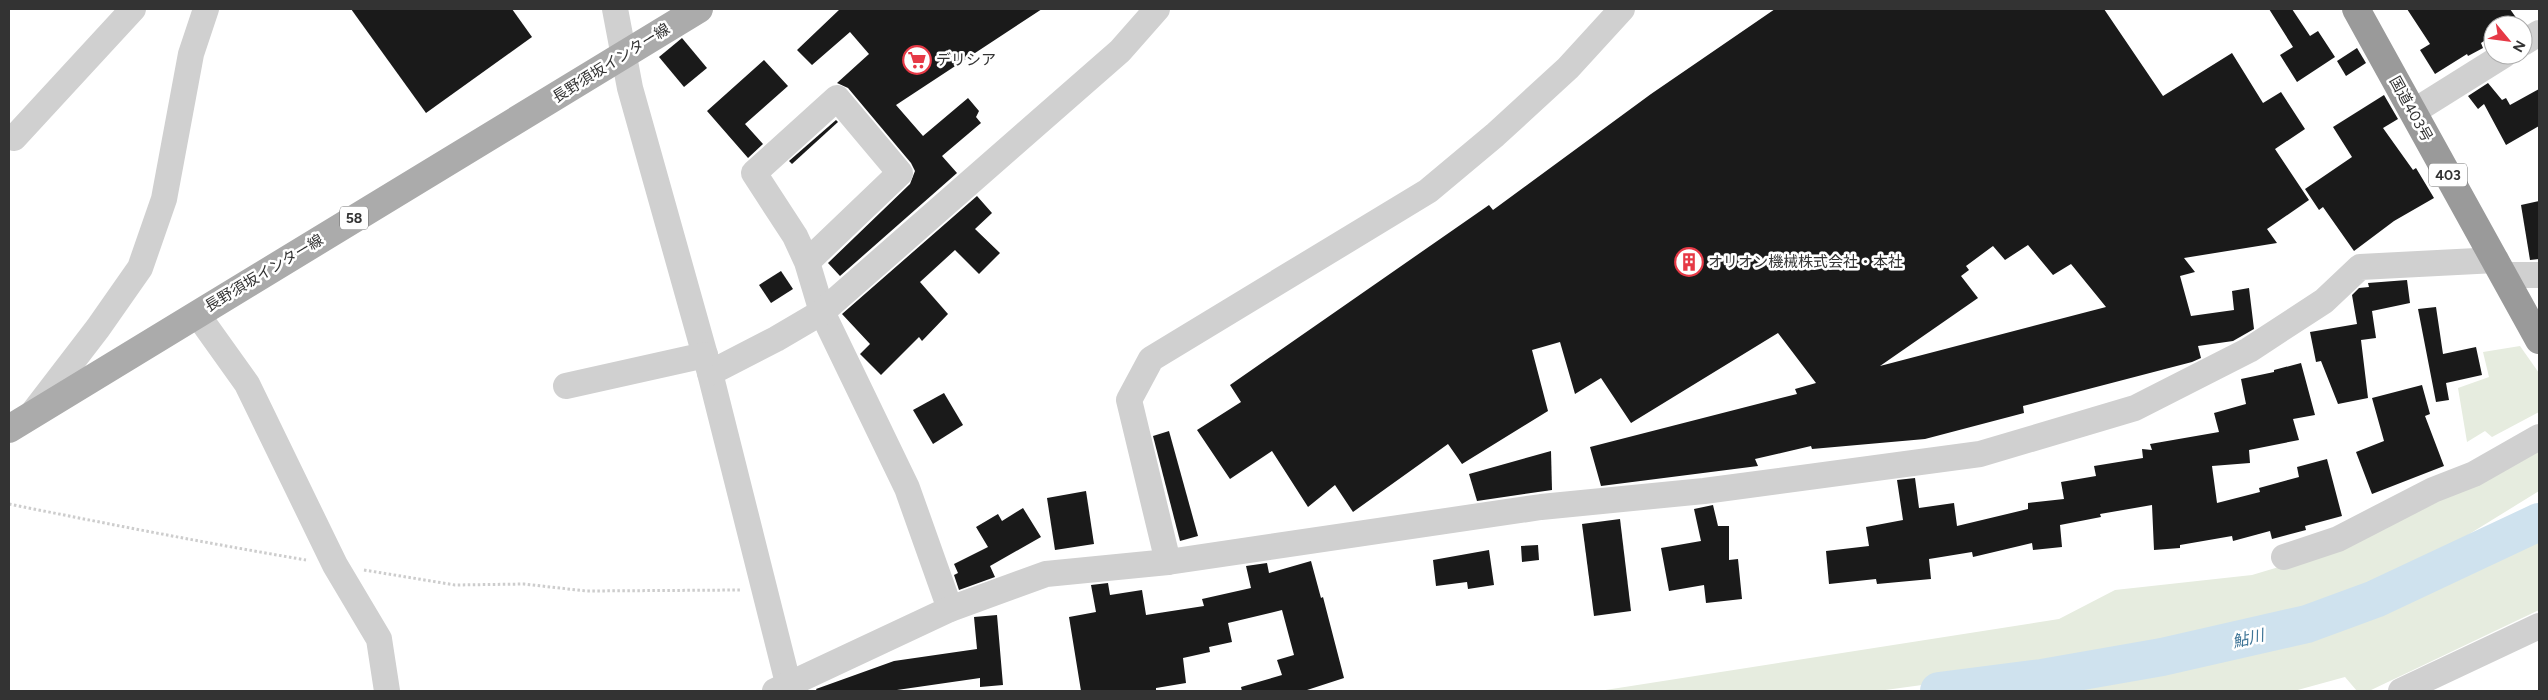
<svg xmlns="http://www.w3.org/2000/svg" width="2548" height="700" font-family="Figtree,'Noto Sans JP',sans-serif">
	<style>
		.green { fill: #e6ecdf }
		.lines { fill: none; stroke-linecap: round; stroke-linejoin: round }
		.river { stroke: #cfe2ee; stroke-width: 38 }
		.building { fill: #1a1a1a; fill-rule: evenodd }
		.path { stroke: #cdcdcd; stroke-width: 3; stroke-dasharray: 2.5 2.5; stroke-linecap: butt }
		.minor { stroke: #d0d0d0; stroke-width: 26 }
		.major { stroke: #ababab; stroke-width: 28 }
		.highway { stroke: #9a9a9a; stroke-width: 28 }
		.labels { text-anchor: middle; stroke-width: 5; stroke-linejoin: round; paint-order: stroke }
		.shield { fill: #fff; stroke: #707070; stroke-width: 1 }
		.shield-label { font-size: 14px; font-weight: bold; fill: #333 }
		.poi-label { font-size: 15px; fill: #333; stroke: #fff; text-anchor: start }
		.street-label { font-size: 15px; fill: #333; stroke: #fff }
		.water-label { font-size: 16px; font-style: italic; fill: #3f7597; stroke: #fff }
	</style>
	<rect width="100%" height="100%" fill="#fff"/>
	<g class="green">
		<path d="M2520 346 2539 373V412L2492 437 2485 431 2467 442 2458 388 2489 377 2483 352Z"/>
		<path d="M2539 447V491L2398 578 2311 614 2181 645 2055 667 1878 691H1599L2059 619 2115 590 2252 575 2326 553Z"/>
		<path d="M2539 520V610L2369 691H2357L2345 677 2294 691H2028L2272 650 2347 626Z"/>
	</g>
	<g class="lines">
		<path class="river" d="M1939 691 2042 678 2162 657 2307 624 2375 599 2539 522"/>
	</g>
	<g class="building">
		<path d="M351 9H512L532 37 426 113Z"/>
		<path d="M840 9H1042L896 105 923 136 968 98 979 111 976 117 981 123 942 156 957 173 840 276 828 263 910 184 915 171 911 163 848 88 837 83 869 54 850 32 812 65 797 50Z"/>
		<path d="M1775 9H2104L2163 96 2232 53 2263 103 2281 92 2305 129 2275 149 2309 200 2267 229 2277 243 2184 258 2195 272 2180 276 2191 316 2234 310 2232 291 2249 288 2254 329 2233 341 2198 346 2201 358 2192 362 2023 406 2024 413 1925 439 1812 449 1811 446 1755 459 1758 466 1601 486 1590 447 1797 394 1795 389 1816 383 1778 333 1631 423 1601 378 1575 394 1560 342 1532 350 1548 411 1462 464 1448 444 1353 512 1335 485 1308 507 1272 451 1230 479 1197 430 1241 402 1230 385 1489 205 1493 210 1651 94ZM2028 245 2053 275 2071 264 2106 307 1880 366 1978 298 1961 276 1969 270 1966 266 1993 246 2005 260Z"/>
		<path d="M2269 9H2292L2310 36 2318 31 2335 57 2297 82 2280 55 2293 47Z"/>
		<path d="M2407 9H2510L2517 19 2508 25H2493V35L2481 43 2483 48 2468 56 2467 54 2435 74 2420 50 2430 44Z"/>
		<path d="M682 38 707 68 684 87 659 57Z"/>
		<path d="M2357 48 2366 63 2346 76 2337 61Z"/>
		<path d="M764 60 788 86 745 124 763 144 748 158 707 111Z"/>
		<path d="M2488 83 2502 100 2506 98 2510 105 2539 89V126L2506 145 2484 104 2478 109 2468 96Z"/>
		<path d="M2384 95 2398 119 2383 128 2413 170 2416 168 2434 198 2394 221 2354 251 2323 207 2319 210 2305 189 2352 157 2333 127Z"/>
		<path d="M836 120 838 122 792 164 789 161Z"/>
		<path d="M977 196 992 213 975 229 1000 253 979 274 955 250 920 282 948 314 922 341 919 337 881 375 860 354 870 344 842 314Z"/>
		<path d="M2539 201V259L2530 260 2521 205Z"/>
		<path d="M781 271 793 289 771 303 759 285Z"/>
		<path d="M2407 280 2410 303 2372 311 2376 338 2361 340 2368 398 2338 404 2321 361 2316 362 2310 332 2357 324 2352 295 2359 288 2369 287 2368 283Z"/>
		<path d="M2436 307 2443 354 2476 347 2482 375 2446 383 2449 400 2436 402 2418 309Z"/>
		<path d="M2301 363 2315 415 2293 419 2299 440 2249 450 2250 463 2212 466 2217 503 2260 492 2259 488 2299 477 2297 467 2327 459 2342 516 2305 526 2306 530 2272 539 2270 531 2233 541 2232 536 2180 545V548L2154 550 2152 505 2100 514 2101 517 2060 525 2062 547 2033 550 2032 543 1973 557 1972 552 1929 559 1931 579 1877 584 1876 579 1829 584 1826 551 1869 546 1866 527 1903 520 1897 480 1915 478 1919 508 1954 503 1957 526 2028 509V503L2064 499 2061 482 2096 476 2094 466 2143 458 2142 449 2152 450 2150 444 2219 432 2214 413 2246 404 2241 379 2274 372V370Z"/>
		<path d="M2422 385 2430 414 2425 416 2444 466 2372 494 2356 452 2384 441 2372 398Z"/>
		<path d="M944 393 963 425 933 444 913 410Z"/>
		<path d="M1169 431 1198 536 1180 541 1153 436Z"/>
		<path d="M1551 451 1552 490 1477 501 1469 474Z"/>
		<path d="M1086 491 1094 544 1055 550 1047 498Z"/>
		<path d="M1713 505 1718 526H1729V560L1738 559 1742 599 1706 603 1704 585 1669 591 1661 548 1701 541 1694 509Z"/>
		<path d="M1023 508 1041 537 990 566 995 577 959 590 954 575 958 573 954 564 988 547 976 527 998 514 1002 521Z"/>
		<path d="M1620 519 1631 611 1594 616 1582 524Z"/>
		<path d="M1538 545 1539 560 1522 562 1521 546Z"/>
		<path d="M1489 550 1494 585 1468 589 1467 582 1436 586 1433 560Z"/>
		<path d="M1311 561 1321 598 1323 597 1344 678 1304 691H1242L1241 687 1282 675 1277 660 1294 655 1282 610 1228 623 1232 642 1209 647 1210 652 1183 658 1186 683 1156 688V691H1081L1069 617 1096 612 1091 585 1108 583 1110 595 1142 590 1146 615 1204 606 1202 599 1251 588 1246 566 1267 563 1269 573Z"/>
		<path d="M997 615 1003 685 980 687V678L890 691H817L816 689 894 661 977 649 974 617Z"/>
	</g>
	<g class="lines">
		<g class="path">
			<path d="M9 504C108 524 206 543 306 560"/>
			<path d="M364 570 455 585 524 584 586 591 741 590"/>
		</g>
		<g class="minor">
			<path d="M615 9 630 88 710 373 790 691"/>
			<path d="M2523 43 2539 33"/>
			<path d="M2413 112 2504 55"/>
			<path d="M14 138 133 9"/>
			<path d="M807 262 900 173 837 98 754 173 795 236 807 262 822 312 907 488 950 609"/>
			<path d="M2504 275H2539"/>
			<path d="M197 314 247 384 335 565 379 639 387 691"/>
			<path d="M710 373 776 339 822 312 1120 51 1157 9"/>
			<path d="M566 386 705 355"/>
			<path d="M32 414 98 328 140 268 164 199 191 54 206 9"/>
			<path d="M2284 557 2338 539 2433 490 2474 474 2539 437"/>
			<path d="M1168 562 1129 400 1151 359 1428 191 1495 135 1568 68 1622 9"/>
			<path d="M775 691 950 609 1046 574 1168 562 1541 507 1704 491 1980 454 2135 408 2249 350 2324 301 2360 267 2496 260"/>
			<path d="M2401 691 2539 626"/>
		</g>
		<path class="major" d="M9 429 699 9"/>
		<path class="highway" d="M2356 9 2539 340"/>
	</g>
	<defs>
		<symbol id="supermarket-ring" viewBox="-11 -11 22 22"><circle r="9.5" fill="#fff" stroke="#e63946" stroke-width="1.5"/><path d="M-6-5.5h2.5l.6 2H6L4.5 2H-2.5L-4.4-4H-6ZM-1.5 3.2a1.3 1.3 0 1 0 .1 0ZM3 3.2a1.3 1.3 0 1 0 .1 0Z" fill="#e63946"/></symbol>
		<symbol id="building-ring" viewBox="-11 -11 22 22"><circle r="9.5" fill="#fff" stroke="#e63946" stroke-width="1.5"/><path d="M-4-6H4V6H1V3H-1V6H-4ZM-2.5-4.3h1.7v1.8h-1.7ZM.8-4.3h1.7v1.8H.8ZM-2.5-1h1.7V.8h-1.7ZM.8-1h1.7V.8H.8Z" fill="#e63946"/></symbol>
	</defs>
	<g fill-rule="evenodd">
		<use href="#supermarket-ring" x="901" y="44" width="32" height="32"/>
		<use href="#building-ring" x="1673" y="246" width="32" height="32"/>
	</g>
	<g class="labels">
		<g class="shield">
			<rect x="2429" y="163.5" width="38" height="23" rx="4"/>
			<rect x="340" y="206.5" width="28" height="23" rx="4"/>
		</g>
		<g class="shield-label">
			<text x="2448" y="180">403</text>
			<text x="354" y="223">58</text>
		</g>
		<g class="poi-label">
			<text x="936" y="65">デリシア</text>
			<text x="1708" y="267">オリオン機械株式会社・本社</text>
		</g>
		<g class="street-label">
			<text transform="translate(611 63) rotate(-32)" y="5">長野須坂インター線</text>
			<text transform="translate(2411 109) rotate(61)" y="5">国道403号</text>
			<text transform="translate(264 273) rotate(-31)" y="5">長野須坂インター線</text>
		</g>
		<g class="water-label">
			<text transform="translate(2248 638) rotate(-13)" y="6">鮎川</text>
		</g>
	</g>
	<rect width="2548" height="700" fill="none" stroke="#333333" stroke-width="20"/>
	<g transform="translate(2508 40) rotate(119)"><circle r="24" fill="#ffffff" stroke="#adadad"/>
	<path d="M0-4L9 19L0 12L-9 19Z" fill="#e63946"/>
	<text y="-8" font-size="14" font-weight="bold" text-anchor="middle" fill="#333333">N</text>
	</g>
</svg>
